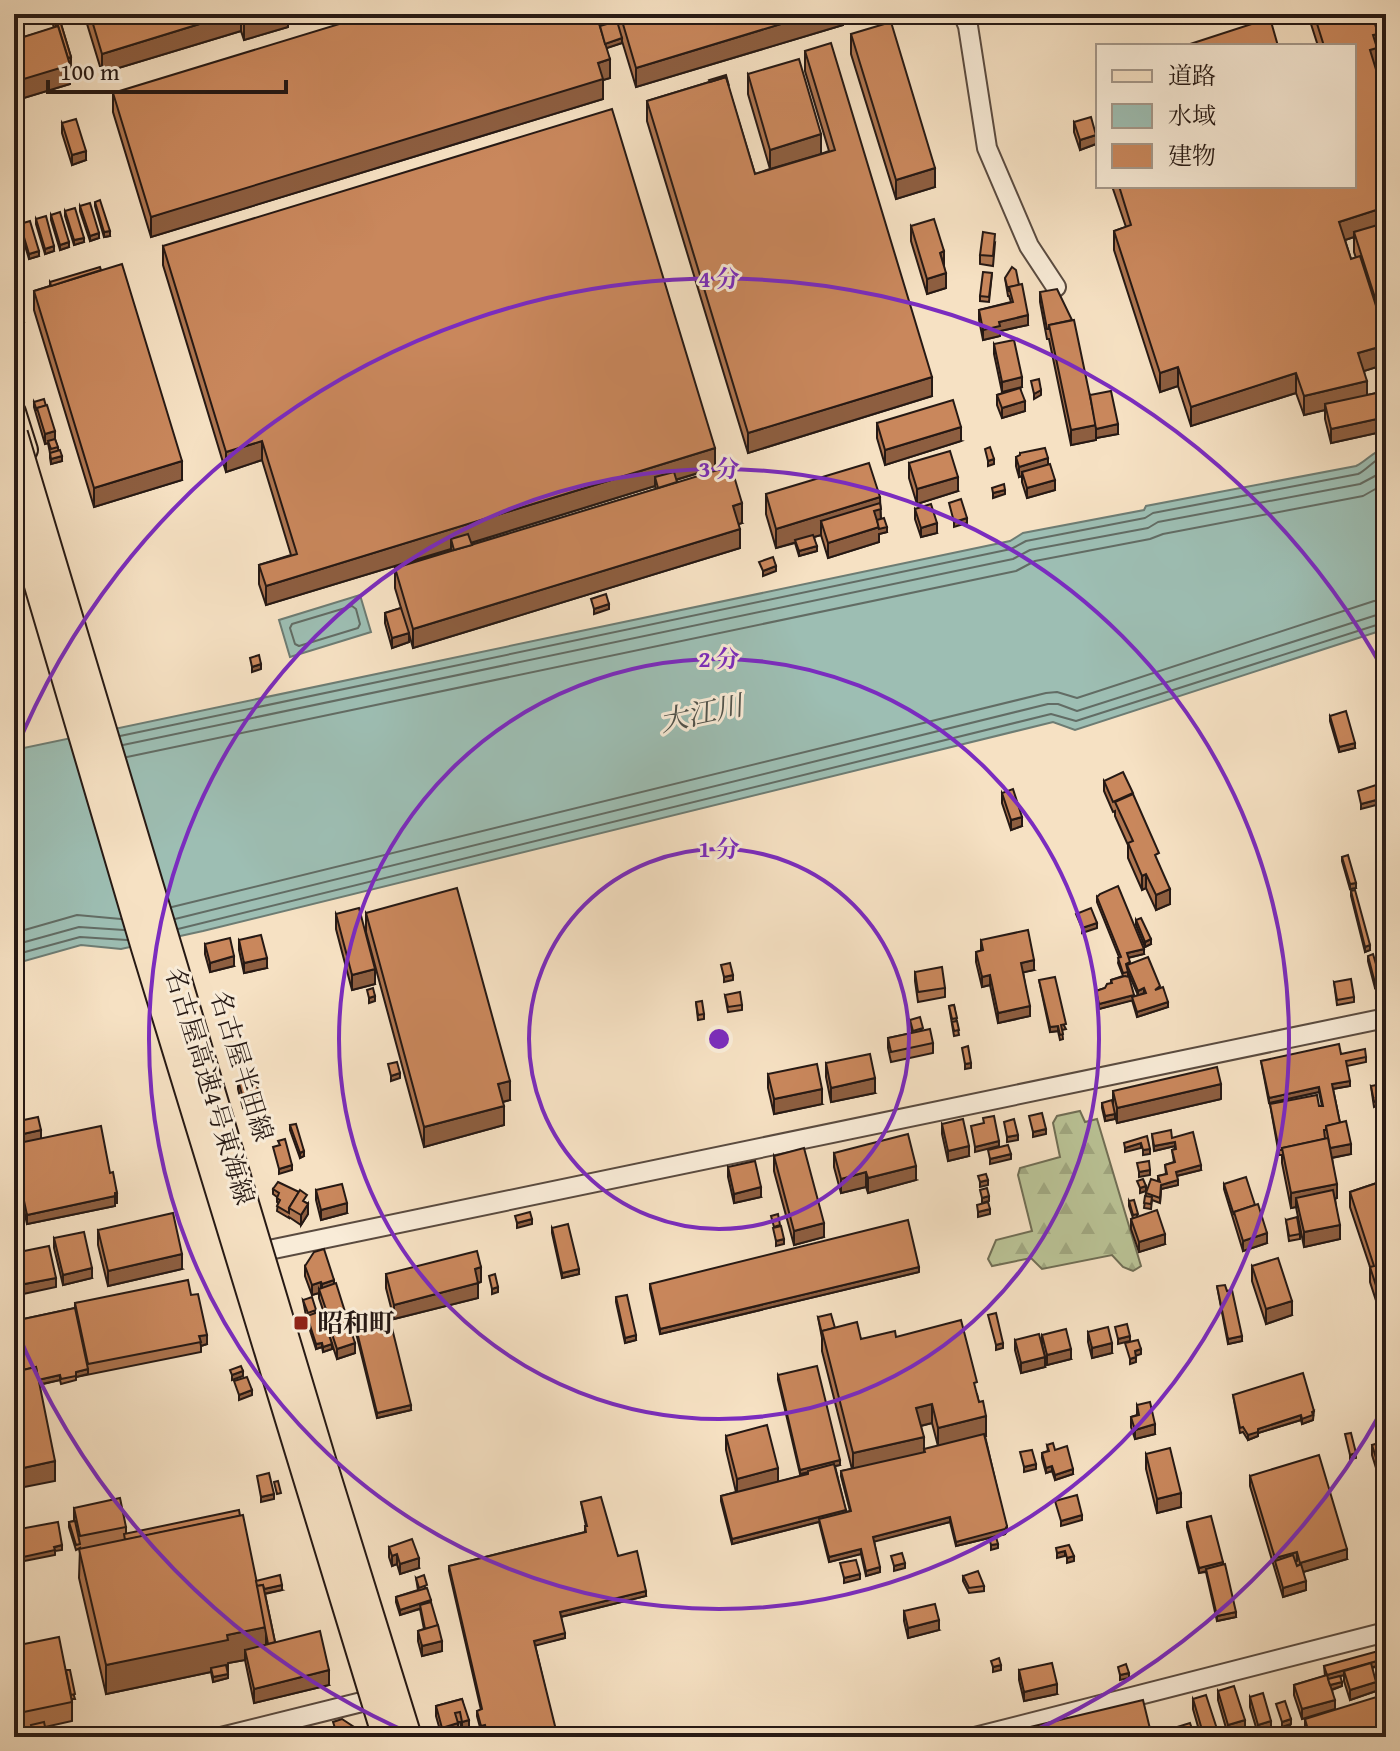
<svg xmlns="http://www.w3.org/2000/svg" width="1400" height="1751" font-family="'Gentium Book Plus','Noto Serif JP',serif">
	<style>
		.forest { fill: url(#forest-firs); stroke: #706e55; stroke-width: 2 }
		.water { fill: #9dbeb3; stroke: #6d7c73; stroke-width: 2 }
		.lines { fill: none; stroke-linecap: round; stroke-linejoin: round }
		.shore { stroke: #626c64; stroke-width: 2 }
		.minor-casing { stroke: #5a4b40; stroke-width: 22 }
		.major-casing { stroke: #261914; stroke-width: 26 }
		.minor { stroke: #f9ecd8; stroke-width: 18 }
		.major { stroke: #f6e1c3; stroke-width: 22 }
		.highway-bridge-casing { stroke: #261914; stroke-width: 30; stroke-linecap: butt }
		.highway-bridge { stroke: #f6e1c3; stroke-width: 26 }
		.wall { fill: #ad744f; stroke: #261914; stroke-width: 2; fill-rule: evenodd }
		.shaded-wall { fill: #8d5e40; stroke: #261914; stroke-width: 2 }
		.building { fill: #c9875c; stroke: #261914; stroke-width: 2 }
		.ring { fill: none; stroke: #7b2cbf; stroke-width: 4 }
		.poi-dot { fill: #8f2418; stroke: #f9ecd8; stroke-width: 3 }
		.labels { text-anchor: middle; stroke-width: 6; stroke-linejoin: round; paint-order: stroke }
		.street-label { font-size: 26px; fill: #261914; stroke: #f9ecd8 }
		.poi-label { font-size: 26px; font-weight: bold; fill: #261914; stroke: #f9ecd8; text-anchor: start }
		.water-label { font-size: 28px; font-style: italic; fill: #50534c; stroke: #f9ecd8 }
		.centre { fill: #7b2cbf; stroke: #f9ecd8; stroke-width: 4 }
		.ring-label { font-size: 24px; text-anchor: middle; font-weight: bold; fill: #7b2cbf; stroke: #f9ecd8; stroke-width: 6; stroke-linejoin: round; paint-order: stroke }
	</style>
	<defs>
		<pattern id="forest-firs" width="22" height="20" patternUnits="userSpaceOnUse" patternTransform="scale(2)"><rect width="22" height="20" fill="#bac396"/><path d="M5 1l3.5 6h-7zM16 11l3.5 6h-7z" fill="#a0a780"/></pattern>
	</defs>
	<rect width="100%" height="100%" fill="#f6e1c3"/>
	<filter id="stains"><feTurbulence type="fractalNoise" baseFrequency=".0025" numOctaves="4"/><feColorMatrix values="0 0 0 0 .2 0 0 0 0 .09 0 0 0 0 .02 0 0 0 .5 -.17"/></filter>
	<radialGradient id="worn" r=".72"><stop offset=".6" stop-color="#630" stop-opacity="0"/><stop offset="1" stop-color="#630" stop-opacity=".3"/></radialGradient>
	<path class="forest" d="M1080 1111 1085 1122 1097 1119 1141 1266 1133 1271 1123 1267 1112 1255 1042 1269 1031 1258 992 1266 988 1259 996 1240 1032 1231 1018 1175 1020 1168 1060 1157 1053 1123 1057 1116Z"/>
	<g class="water">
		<path d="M1386 448V629L1075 730 1053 722 203 931 121 949 81 945 14 964V750L1010 541 1023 533 1144 510 1146 506 1356 466C1368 460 1373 451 1386 448Z"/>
		<path d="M360 595 371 632 290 657 279 620Z"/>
	</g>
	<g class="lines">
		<g class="shore">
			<path d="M352 606 356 609 360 624 358 628 299 646 295 644 290 628 292 624Z"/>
			<path d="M120 736 1011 549 1026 541 1145 518 1153 513 1358 474C1368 469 1375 458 1386 456"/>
			<path d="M123 745 1013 559 1030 550 1148 528 1158 522 1360 484 1375 476 1386 466"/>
			<path d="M127 757 1016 571 1035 561 1150 539 1163 534 1363 496 1386 483"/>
			<path d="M172 907 1046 693 1057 692 1077 698 1374 601 1386 600"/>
			<path d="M175 919 1048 704H1058L1077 711 1386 612"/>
			<path d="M178 929 1051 714 1076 721 1386 622"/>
			<path d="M14 933 77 915 121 919"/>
			<path d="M14 945 79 927 124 930"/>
			<path d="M14 955 80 937 127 940"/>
		</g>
		<defs>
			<g id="minor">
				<path d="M963 14 968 26 987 148 1029 246 1056 287"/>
				<path d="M269 1250 1386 1018"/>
				<path d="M221 1737 386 1696"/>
				<path d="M975 1737 1386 1632"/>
			</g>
			<path id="major" d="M14 412 26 450"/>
		</defs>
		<use href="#minor" class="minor-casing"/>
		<use href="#major" class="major-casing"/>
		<use href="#minor" class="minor"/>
		<use href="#major" class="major"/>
		<defs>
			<g id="highway-bridge">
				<path d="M14 434 323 1463 408 1737"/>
				<path d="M14 504 145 948 386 1737"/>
			</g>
		</defs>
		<use href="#highway-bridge" class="highway-bridge-casing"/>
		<use href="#highway-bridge" class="highway-bridge"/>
	</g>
	<g class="wall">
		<path d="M50 14H58L71 57 70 84 14 101V40L54 28Z"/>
		<path d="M84 14H295L288 16V27L244 40 241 31 102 73Z"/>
		<path d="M614 14H843V25L636 87 622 41V43L606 48 610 78 603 80V99L151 237 113 112V93L600 26 616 21Z"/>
		<path d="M1311 14H1372L1378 53H1377V67L1375 68 1378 96 1382 114 1381 127 1386 166V364L1364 371 1367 395 1386 391V431L1331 443 1325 419V410L1304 415 1296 393 1191 426 1178 386 1160 392 1114 250V231L1126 227 1112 186H1354V46H1318L1311 24ZM1354 237V252L1356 258 1351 259 1345 240Z"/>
		<path d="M851 34 935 187 896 199 851 54Z"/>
		<path d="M805 51 932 396 748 453 647 121V101L709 82 729 89 755 174 770 169 748 94V74L821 154 829 151 805 71Z"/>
		<path d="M1074 122 1096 144 1080 150 1074 132Z"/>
		<path d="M62 123 86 160 72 165 62 133Z"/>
		<path d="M95 202 110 236 104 237 95 206Z"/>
		<path d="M80 206 99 238 90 241 80 211Z"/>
		<path d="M65 211 84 242 74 245 65 216Z"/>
		<path d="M51 215 69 247 60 250 51 220Z"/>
		<path d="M36 219 54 251 45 254 36 224Z"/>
		<path d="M20 224 39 256 29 259 20 229Z"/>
		<path d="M911 226 944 266 946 288 927 294 911 241Z"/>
		<path d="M995 243 993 266 980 264V255Z"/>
		<path d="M163 246 715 468 676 480 677 482 742 523 738 524 740 548 413 648 409 634V642L392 648 385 623V613L401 608 395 588V568L452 551 451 549 266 605 259 584V565L291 555 262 460 226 472 163 265ZM655 486 656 489 472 545 471 543Z"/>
		<path d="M992 273 989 302 980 301V296Z"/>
		<path d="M1005 278 1028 325 1000 331V336L983 340 979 320V310L1011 302 1009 296H1008Z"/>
		<path d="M50 282 182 480 94 507 34 310V291L50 286Z"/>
		<path d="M1040 292 1090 395 1118 434 1096 438V437V440L1071 445 1049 339H1047L1040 302Z"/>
		<path d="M994 344 1022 387 1020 388 1025 411 1002 418 997 405V395L1018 388 1002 392 994 354Z"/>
		<path d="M34 402 55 439 62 461 51 464 50 458V453L48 443 45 444 34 407Z"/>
		<path d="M877 423 961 441 885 465 877 438Z"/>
		<path d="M1020 453 1048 464 1055 490 1027 498 1022 482V476L1019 477 1016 466V457L1020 456Z"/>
		<path d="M909 463 958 491 917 504 909 478Z"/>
		<path d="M766 494 880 504 881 519 887 532 879 534V542L828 558 821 535 814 537 817 551 799 556 795 543 776 548 766 514Z"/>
		<path d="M915 509 937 533 921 537 915 519Z"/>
		<path d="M1330 716 1355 748 1339 752 1330 721Z"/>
		<path d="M1104 781 1159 865 1170 904 1156 910 1146 888 1142 890 1128 858V845L1115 816V811L1113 812 1104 791Z"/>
		<path d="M1002 793 1022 826 1011 830 1002 803Z"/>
		<path d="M1342 857 1356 888 1350 889 1342 861Z"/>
		<path d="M1351 891 1370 950 1365 952 1351 896Z"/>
		<path d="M1097 897 1144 954 1128 958 1130 965 1160 988 1168 1007 1137 1017 1132 1000 1099 1009 1096 991 1105 988 1111 983V980L1123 976 1118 963 1119 957 1097 902ZM1128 972 1138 995 1134 997 1128 976Z"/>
		<path d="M366 913 510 1100 503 1102 504 1125 424 1147 366 932Z"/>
		<path d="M336 914 375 984 352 990 336 929Z"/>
		<path d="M1136 920 1151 944 1145 947 1136 925Z"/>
		<path d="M239 940 267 968 244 973 239 950Z"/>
		<path d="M981 940 1034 970 1023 972 1030 1016 998 1023 990 985 982 987 976 962V952L981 951Z"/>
		<path d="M205 944 234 966 210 972 205 954Z"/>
		<path d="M1368 956 1381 986 1375 988 1368 961Z"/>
		<path d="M1386 963V994L1382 975V965Z"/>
		<path d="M915 972 945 988V997L918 1002 915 981Z"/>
		<path d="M1039 980 1066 1029 1062 1030 1063 1039 1060 1040 1058 1031 1050 1032Z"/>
		<path d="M1334 982 1354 997V1002L1337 1005Z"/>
		<path d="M725 995 742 1005V1010L728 1012Z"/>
		<path d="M696 1002 704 1014V1019L698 1020Z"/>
		<path d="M954 1005 959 1035 954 1036 949 1006Z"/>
		<path d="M910 1020 923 1031 933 1043V1053L891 1062 888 1048V1038L912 1033Z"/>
		<path d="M1341 1054 1366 1057V1062L1347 1066 1350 1086 1333 1089 1340 1123 1351 1154 1332 1158 1337 1198 1335 1199 1340 1239 1304 1247 1296 1207 1291 1208 1282 1163V1155H1279L1270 1104 1322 1106 1319 1092 1269 1103 1261 1061Z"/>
		<path d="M826 1063 875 1093 831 1102 826 1077Z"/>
		<path d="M768 1074 822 1104 774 1114 768 1088Z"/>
		<path d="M238 1080 259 1104 243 1108 238 1089Z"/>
		<path d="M1371 1086 1386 1096V1148H1385L1376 1106 1374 1107Z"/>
		<path d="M1113 1091 1221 1099 1117 1123 1115 1116V1119L1105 1121 1102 1108V1103H1113Z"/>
		<path d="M14 1122 41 1139 110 1173 117 1193V1203H115V1206L27 1224 14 1164Z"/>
		<path d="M942 1124 969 1156 948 1161 942 1134Z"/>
		<path d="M290 1125 304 1156 300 1158 290 1130Z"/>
		<path d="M1152 1134 1172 1138 1201 1170 1177 1176 1178 1185 1161 1189 1160 1203 1152 1200 1151 1209 1144 1208 1146 1193 1158 1181V1176L1166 1174 1165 1165 1174 1162 1172 1150 1175 1149V1146L1154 1151Z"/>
		<path d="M834 1153 916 1180 868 1193 866 1187 841 1193 834 1167Z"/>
		<path d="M774 1156 824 1237 794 1245 774 1171Z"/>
		<path d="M728 1167 761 1197 734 1203 728 1177Z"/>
		<path d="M1386 1180V1318L1382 1319 1370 1282V1267L1350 1207V1192Z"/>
		<path d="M1224 1184 1267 1243 1243 1251 1224 1189Z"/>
		<path d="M273 1189 307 1203 308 1214 301 1225 289 1217V1218L277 1211 278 1203 277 1202V1197L273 1194Z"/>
		<path d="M316 1190 347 1213 321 1220 316 1200Z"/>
		<path d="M1129 1201 1138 1217 1165 1244 1139 1252 1131 1229V1219L1133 1218 1129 1206Z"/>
		<path d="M1286 1220 1300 1234V1239L1289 1241Z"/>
		<path d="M552 1228 579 1274 562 1278 552 1233Z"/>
		<path d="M98 1230 182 1269 108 1286 98 1245Z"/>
		<path d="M54 1238 92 1278 63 1285 54 1248Z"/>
		<path d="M305 1266 334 1284 346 1319 355 1353 337 1359 329 1335V1328L319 1298V1293L312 1295 305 1276Z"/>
		<path d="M1252 1266 1292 1315 1266 1324 1252 1281Z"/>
		<path d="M919 1272 660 1334 650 1289V1284Z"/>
		<path d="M386 1274 481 1282 478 1283V1298L394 1319 386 1288Z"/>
		<path d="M1217 1286 1242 1341 1228 1344Z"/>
		<path d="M191 1295 207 1344 201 1346V1352L76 1377V1380L61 1384 60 1380 39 1385 55 1481 14 1321 75 1308V1303Z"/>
		<path d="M616 1297 636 1340 625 1343 616 1302Z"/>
		<path d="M303 1300 316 1313 332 1349 323 1352 322 1347 316 1349 307 1321Z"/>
		<path d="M818 1317 835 1328 861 1339 896 1337 977 1394 986 1436H985L1007 1531 1005 1534 956 1546 950 1522 874 1541 880 1572 866 1576 861 1554 829 1562 819 1522 732 1544 721 1501V1496L736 1492 726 1450V1436L778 1482 808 1474V1473L800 1474 778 1380V1375L840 1465 835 1466 846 1512 850 1511 841 1476V1471L852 1469 822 1351V1338ZM932 1423 938 1446 924 1452 921 1426Z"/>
		<path d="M355 1324 411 1410 377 1418 355 1329Z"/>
		<path d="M1088 1332 1112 1353 1092 1358 1088 1342Z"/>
		<path d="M1042 1335 1071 1359 1047 1365 1042 1345Z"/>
		<path d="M1015 1340 1045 1367 1021 1373 1015 1350Z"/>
		<path d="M1233 1395 1314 1416H1313V1420L1302 1424 1301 1420 1258 1433V1436L1248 1440 1243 1432 1240 1433Z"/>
		<path d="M1137 1405 1155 1434 1135 1439 1131 1427V1417L1137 1415Z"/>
		<path d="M1047 1445 1055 1450 1073 1474 1055 1480 1052 1471 1046 1473 1042 1458V1453L1048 1451Z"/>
		<path d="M1372 1445 1386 1446V1500L1372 1455Z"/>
		<path d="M1146 1454 1181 1507 1157 1513 1146 1469Z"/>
		<path d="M1250 1476 1347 1559 1303 1572 1306 1590 1283 1597 1250 1486Z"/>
		<path d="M581 1502 646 1596 561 1617 565 1638 535 1645 556 1735 548 1737H487L485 1730 481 1731 477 1716V1711L481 1710 449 1571V1566L585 1532V1526H586Z"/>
		<path d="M74 1508 126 1527V1534L282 1590 265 1594 275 1642 329 1685 254 1703 245 1660 228 1663V1678L213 1682 211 1672 106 1694 79 1578 80 1548 76 1550 69 1527V1522L74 1521Z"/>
		<path d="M1187 1522 1236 1617 1217 1621 1206 1572 1199 1573 1187 1527Z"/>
		<path d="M389 1547 419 1568 400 1574 397 1564 392 1566 389 1557Z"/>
		<path d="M963 1576 984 1586V1591L969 1593 963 1581Z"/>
		<path d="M416 1578 427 1589 442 1651 422 1656 418 1641V1631L424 1629 420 1609 400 1615 396 1602V1597L418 1590Z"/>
		<path d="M904 1611 939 1630 908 1638 904 1621Z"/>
		<path d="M14 1646 66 1670 75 1699H72V1721L45 1727 47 1737H32L31 1730 14 1733V1737Z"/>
		<path d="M1384 1664 1372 1668 1376 1691 1350 1700 1344 1681V1675L1340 1676 1342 1686 1332 1690 1335 1709 1302 1719 1294 1695V1685L1325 1676 1324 1666Z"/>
		<path d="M1019 1670 1057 1694 1024 1701 1019 1680Z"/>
		<path d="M1218 1691 1245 1730 1228 1735 1218 1700Z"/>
		<path d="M1250 1697 1271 1730 1258 1734 1250 1707Z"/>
		<path d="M462 1699 469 1730 462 1732 460 1722H458V1733L442 1737 436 1716V1706Z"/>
		<path d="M1193 1699 1217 1737H1201L1193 1709Z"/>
		<path d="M1305 1719 1386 1737H1305Z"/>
	</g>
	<g class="shaded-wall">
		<path d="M232 14H241V31L102 73V54Z"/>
		<path d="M266 14H295L288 16V27L244 40V21Z"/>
		<path d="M814 14H843V25L636 87V68Z"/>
		<path d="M1378 34 1377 67 1370 69V50L1373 35Z"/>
		<path d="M622 38V43L601 50V45Z"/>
		<path d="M71 57 70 84 14 101V82Z"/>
		<path d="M610 59V78L603 80V99L151 237V217Z"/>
		<path d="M821 134V154L770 169V150Z"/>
		<path d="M1096 135V144L1080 150V140Z"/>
		<path d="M86 151V160L72 165V155Z"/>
		<path d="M935 168V187L896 199V180Z"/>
		<path d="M1376 210V230L1354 232V237L1339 242V222Z"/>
		<path d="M110 231V236L104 237V232Z"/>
		<path d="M99 233V238L90 241V236Z"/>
		<path d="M84 238V242L74 245V240Z"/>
		<path d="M69 242V247L60 250V245Z"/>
		<path d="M54 246V251L45 254V249Z"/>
		<path d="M39 251V256L29 259V254Z"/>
		<path d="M944 251V266L940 253Z"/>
		<path d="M23 257V262L18 264V259Z"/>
		<path d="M946 273V288L927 294V279Z"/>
		<path d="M1028 315V325L1000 331V336L983 340V330L999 322Z"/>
		<path d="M24 322V327L14 330V325Z"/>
		<path d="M1386 345V364L1358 373V353Z"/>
		<path d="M1178 367V386L1160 392V373Z"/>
		<path d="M1296 373V393L1191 426V407Z"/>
		<path d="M932 377V396L748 453V433Z"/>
		<path d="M1022 377V387L1002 392V382Z"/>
		<path d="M1367 381V400L1325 404V410L1304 415V396Z"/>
		<path d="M1041 390V395L1034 399V394Z"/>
		<path d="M1025 401V411L1002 418V408Z"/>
		<path d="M1386 417V431L1331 443V429Z"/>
		<path d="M1118 424V434L1096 438V429Z"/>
		<path d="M1096 425V440L1071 445V430Z"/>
		<path d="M961 427V441L885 465V450Z"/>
		<path d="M55 431V441L45 444V434Z"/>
		<path d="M262 441V460L226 472V452Z"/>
		<path d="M715 448V468L658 485 655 477V486L454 548 451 539V549L266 605V586Z"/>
		<path d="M62 456V461L51 464V459Z"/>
		<path d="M1048 458V468L1022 472V476L1019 477V467Z"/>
		<path d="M994 459V464L988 466V461Z"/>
		<path d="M182 461V480L94 507V488Z"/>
		<path d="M958 477V491L917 504V489Z"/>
		<path d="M1055 480V490L1027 498V488Z"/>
		<path d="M1005 490V494L993 498V493Z"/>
		<path d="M880 497 881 523 821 521V535L776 548V529Z"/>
		<path d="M742 503V523L733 526V506Z"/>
		<path d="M967 518V523L954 527V522Z"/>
		<path d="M937 523V533L921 537V528Z"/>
		<path d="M879 527H887V532L879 534V542L828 558V543Z"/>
		<path d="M740 529V548L413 648V629Z"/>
		<path d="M817 546V551L799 556V551Z"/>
		<path d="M776 566V571L763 576V571Z"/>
		<path d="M609 604V609L594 614V609Z"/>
		<path d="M409 633V642L392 648V638Z"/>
		<path d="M261 664V669L252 672V667Z"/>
		<path d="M1355 743V748L1339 752V747Z"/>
		<path d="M1380 799V804L1361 809V804Z"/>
		<path d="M1022 817V826L1011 830V820Z"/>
		<path d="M1146 874V888L1142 890V876Z"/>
		<path d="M1356 883V888L1350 889V884Z"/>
		<path d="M1170 889V904L1156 910V895Z"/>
		<path d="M1097 923V928L1082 933V928Z"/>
		<path d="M1151 939V944L1145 947V942Z"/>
		<path d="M1370 945V950L1365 952V947Z"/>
		<path d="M1144 949V954L1127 958V953Z"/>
		<path d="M234 956V966L210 972V963Z"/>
		<path d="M267 958V968L244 973V963Z"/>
		<path d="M1034 960V970L1021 973V963Z"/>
		<path d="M375 969V984L352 990V975Z"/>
		<path d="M733 975V980L724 982V977Z"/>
		<path d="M990 975V985L982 987V977Z"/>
		<path d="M1381 981V986L1375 988V983Z"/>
		<path d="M1144 988V993L1138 996V991Z"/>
		<path d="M1134 995V1000L1099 1009V1004Z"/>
		<path d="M375 996V1001L369 1003V998Z"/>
		<path d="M1168 1002V1007L1137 1017V1012Z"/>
		<path d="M1030 1006V1016L998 1023V1013Z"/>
		<path d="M1058 1026V1031L1050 1032V1027Z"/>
		<path d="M971 1063V1068L965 1069V1064Z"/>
		<path d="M400 1073V1078L391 1081V1076Z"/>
		<path d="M875 1078V1093L831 1102V1088Z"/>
		<path d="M510 1081V1100L498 1103V1084Z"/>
		<path d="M1350 1081V1086L1332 1089V1084Z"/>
		<path d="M1221 1084V1099L1117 1123V1108Z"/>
		<path d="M1319 1087V1092L1269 1103V1098Z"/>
		<path d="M822 1089V1104L774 1114V1099Z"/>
		<path d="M259 1094V1104L243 1108V1098Z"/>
		<path d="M504 1106V1125L424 1147V1127Z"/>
		<path d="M1115 1114V1119L1105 1121V1116Z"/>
		<path d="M1046 1129V1134L1033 1137V1132Z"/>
		<path d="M41 1130V1139L14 1145V1136Z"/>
		<path d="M1018 1135V1140L1007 1142V1137Z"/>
		<path d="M999 1141V1146L975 1152V1147Z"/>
		<path d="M1175 1142V1146L1154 1151V1146Z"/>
		<path d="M1141 1143V1148L1125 1152V1148Z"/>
		<path d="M1351 1144V1154L1330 1158V1148Z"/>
		<path d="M969 1146V1156L948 1161V1151Z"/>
		<path d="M1150 1149V1154L1143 1155V1150Z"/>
		<path d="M304 1151V1156L300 1158V1153Z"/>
		<path d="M1011 1154V1159L990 1164V1159Z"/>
		<path d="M292 1165V1170L279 1174V1169Z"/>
		<path d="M1201 1165V1170L1176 1176V1172Z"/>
		<path d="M916 1166V1180L868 1193V1178Z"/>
		<path d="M1150 1170V1175L1139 1177V1172Z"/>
		<path d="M866 1172V1187L841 1193V1179Z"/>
		<path d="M988 1180V1185L980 1187V1182Z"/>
		<path d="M1178 1180V1185L1161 1189 1160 1203 1161 1185Z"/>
		<path d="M1337 1184V1198L1298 1207 1296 1198V1207L1291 1208V1193Z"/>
		<path d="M1146 1186V1191L1140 1193V1188Z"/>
		<path d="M761 1187V1197L734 1203V1194Z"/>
		<path d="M115 1196V1206L27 1224V1215Z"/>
		<path d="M989 1196V1201L982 1203V1198Z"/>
		<path d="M347 1203V1213L321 1220V1210Z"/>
		<path d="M308 1204V1214L301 1225V1215Z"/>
		<path d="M990 1209V1214L978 1217V1212Z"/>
		<path d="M532 1219V1224L517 1228V1223Z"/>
		<path d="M824 1223V1237L794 1245V1231Z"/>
		<path d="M1340 1225V1239L1304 1247V1232Z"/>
		<path d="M1267 1233V1243L1243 1251V1241Z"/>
		<path d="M1165 1234V1244L1139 1252V1242Z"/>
		<path d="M784 1239V1244L776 1246V1241Z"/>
		<path d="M182 1254V1269L108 1286V1271Z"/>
		<path d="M481 1267V1282L475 1283V1269Z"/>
		<path d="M919 1267V1272L660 1334V1329Z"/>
		<path d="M92 1268V1278L63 1285V1275Z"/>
		<path d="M579 1269V1274L562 1278V1273Z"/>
		<path d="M56 1278V1287L14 1296V1286Z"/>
		<path d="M334 1280V1290L322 1294V1284Z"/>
		<path d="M321 1282V1292L319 1289V1293L312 1295V1285Z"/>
		<path d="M478 1283V1298L394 1319V1305Z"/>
		<path d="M498 1287V1292L492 1294V1289Z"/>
		<path d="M1292 1301V1315L1266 1324V1309Z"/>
		<path d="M1386 1303V1318L1382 1319V1304Z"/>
		<path d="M346 1315V1325L330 1327V1321Z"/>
		<path d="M207 1335V1344L201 1346 199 1336Z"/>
		<path d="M636 1335V1340L625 1343V1338Z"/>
		<path d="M1130 1336V1341L1118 1344V1339Z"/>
		<path d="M1242 1336V1341L1228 1344V1339Z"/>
		<path d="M322 1343V1347L316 1349V1344Z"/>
		<path d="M355 1343V1353L337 1359V1349Z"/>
		<path d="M1003 1343V1348L996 1350V1345Z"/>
		<path d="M1112 1343V1353L1092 1358V1348Z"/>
		<path d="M332 1344V1349L323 1352V1347Z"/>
		<path d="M1071 1349V1359L1047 1365V1355Z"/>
		<path d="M1141 1349V1354L1135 1356V1351Z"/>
		<path d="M1045 1357V1367L1021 1373V1363Z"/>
		<path d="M1136 1357V1362L1130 1364V1359Z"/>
		<path d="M88 1369V1374L76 1377V1372Z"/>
		<path d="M243 1371V1376L232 1380V1375Z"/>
		<path d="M60 1375V1380L14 1390V1385Z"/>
		<path d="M252 1390V1395L239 1400V1395Z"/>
		<path d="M932 1404V1423L916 1427V1408Z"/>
		<path d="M411 1405V1410L377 1418V1413Z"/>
		<path d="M1314 1411 1313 1420 1302 1424V1419Z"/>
		<path d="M1301 1415V1420L1258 1433V1436L1248 1440V1435L1258 1429Z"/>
		<path d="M986 1416V1436L938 1448V1428Z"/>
		<path d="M1155 1424V1434L1135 1439V1430Z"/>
		<path d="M924 1437V1456L853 1472V1453Z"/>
		<path d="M1356 1453V1458L1350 1459V1455Z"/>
		<path d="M840 1460V1465L800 1474V1470Z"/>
		<path d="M55 1461V1481L14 1489V1470Z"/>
		<path d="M1036 1464V1469L1024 1472V1467Z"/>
		<path d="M1052 1466V1471L1046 1473V1468Z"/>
		<path d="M778 1468V1482L737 1493V1479Z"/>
		<path d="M1073 1469V1474L1055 1480V1475Z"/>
		<path d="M1181 1493V1507L1157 1513V1499Z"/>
		<path d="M274 1494V1499L261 1502V1497Z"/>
		<path d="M846 1510V1515L732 1544V1539Z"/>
		<path d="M1082 1515V1520L1061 1526V1521Z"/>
		<path d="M950 1517V1522L873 1542V1537Z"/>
		<path d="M1007 1526V1531L1005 1534 956 1546V1542Z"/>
		<path d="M998 1544V1548L991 1550V1545Z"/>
		<path d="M62 1545V1550L55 1551V1555L14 1563V1559Z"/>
		<path d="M861 1549V1554L829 1562V1557Z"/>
		<path d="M1347 1549V1559L1300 1573V1563Z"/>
		<path d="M1065 1551V1556L1057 1558V1553Z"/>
		<path d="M1297 1552V1561L1277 1568 1275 1558Z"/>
		<path d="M397 1554V1564L392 1566V1556Z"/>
		<path d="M1074 1556V1561L1067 1563V1558Z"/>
		<path d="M419 1558V1568L400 1574V1564Z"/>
		<path d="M1223 1562V1567L1199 1573V1568Z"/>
		<path d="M905 1563V1568L894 1571V1566Z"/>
		<path d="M880 1567V1572L866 1576V1571Z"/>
		<path d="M860 1574V1579L844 1583V1578Z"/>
		<path d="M1306 1581V1590L1283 1597V1588Z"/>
		<path d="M282 1585V1590L258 1595 255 1591Z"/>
		<path d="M646 1591V1596L560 1617V1612Z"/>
		<path d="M431 1600V1605L400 1615V1610Z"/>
		<path d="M1236 1612V1617L1217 1621V1616Z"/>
		<path d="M939 1620V1630L908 1638V1628Z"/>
		<path d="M266 1627V1656L245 1650V1660L228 1663V1668L212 1672 211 1668V1672L106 1694V1665L227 1635Z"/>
		<path d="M565 1633V1638L534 1646V1641Z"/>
		<path d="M442 1641V1651L422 1656V1646Z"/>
		<path d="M1384 1659V1664L1345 1675 1344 1671V1675L1327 1680V1675Z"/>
		<path d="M1001 1665V1670L993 1672V1667Z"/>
		<path d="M329 1670V1685L254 1703V1689Z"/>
		<path d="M1129 1673V1678L1120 1680V1675Z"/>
		<path d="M228 1674V1678L213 1682V1677Z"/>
		<path d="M1342 1682V1686L1330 1690V1685Z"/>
		<path d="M1376 1682V1691L1350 1700V1690Z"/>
		<path d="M1057 1684V1694L1024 1701V1692Z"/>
		<path d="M1335 1700V1709L1302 1719V1709Z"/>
		<path d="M1291 1719V1724L1282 1727V1722Z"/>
		<path d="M469 1720V1730L462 1732V1722Z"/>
		<path d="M1245 1720V1730L1228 1735V1725Z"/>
		<path d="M1271 1721V1731L1258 1735V1725Z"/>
		<path d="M458 1723V1733L442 1737V1728Z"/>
		<path d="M1217 1729V1737H1203V1733Z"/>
		<path d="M556 1730V1735L546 1737V1732Z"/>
	</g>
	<g class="building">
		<path d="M53 14H58L71 57 68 58 58 26 56 27Z"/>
		<path d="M90 14H232L102 54Z"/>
		<path d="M241 14H266L244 21Z"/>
		<path d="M372 14H596L610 59 598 63 603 79 151 217 113 93Z"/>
		<path d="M620 14H814L636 68Z"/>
		<path d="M1314 14H1372L1378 34 1373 35 1377 48 1370 50 1378 76 1377 96 1382 95 1380 119 1386 166V229L1384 230 1386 237V332L1354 232 1381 224 1376 210 1339 222 1351 259 1360 256 1386 337V345L1358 353 1367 381 1304 396 1296 373 1191 407 1178 367 1160 373 1114 231 1131 225 1119 186H1354V46H1324Z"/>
		<path d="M1270 18 1278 46H1184Z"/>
		<path d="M617 21 622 38 605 44 600 26Z"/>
		<path d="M891 22 935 168 896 180 851 34Z"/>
		<path d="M58 26 70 65 14 82V40Z"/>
		<path d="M831 43 932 377 748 433 647 101 726 77 755 174 835 150 805 51Z"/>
		<path d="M799 59 821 134 770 150 748 74Z"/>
		<path d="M726 75 729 86 726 77 710 82 709 80Z"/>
		<path d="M612 109 715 448 266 586 259 565 297 554 262 441 226 452 163 246Z"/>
		<path d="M1091 117 1096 135 1080 140 1074 122Z"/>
		<path d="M76 119 86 151 72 155 62 123Z"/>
		<path d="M100 200 110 231 104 232 95 202Z"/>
		<path d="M90 203 99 233 90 236 80 206Z"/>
		<path d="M75 208 84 238 74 240 65 211Z"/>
		<path d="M60 212 69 242 60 245 51 215Z"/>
		<path d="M46 216 54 246 45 249 36 219Z"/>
		<path d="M934 219 944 251 940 253 946 273 927 279 911 226Z"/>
		<path d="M30 221 39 251 29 254 20 224Z"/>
		<path d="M14 228 23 257 18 259 14 247Z"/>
		<path d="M983 232 995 234 993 256 980 255Z"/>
		<path d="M122 264 182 461 94 488 34 291Z"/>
		<path d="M100 267 101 270 51 286 50 282Z"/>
		<path d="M1012 267 1016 270 1019 285 1009 287V291H1008L1005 278Z"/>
		<path d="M983 272 992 273 989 297 980 296Z"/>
		<path d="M1022 284 1028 315 999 322 1000 326 983 330 979 310 1013 302 1009 287Z"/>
		<path d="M1057 289 1072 320 1049 325V329H1047L1040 292Z"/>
		<path d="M20 310 24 322 14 325V311Z"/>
		<path d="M1074 320 1096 425 1071 430 1049 325Z"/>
		<path d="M1014 340 1022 377 1002 382 994 344Z"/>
		<path d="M1039 379 1041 390 1034 394 1031 381Z"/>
		<path d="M1020 388 1025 401 1002 408 997 395Z"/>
		<path d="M1111 391 1118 424 1096 429 1090 395Z"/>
		<path d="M1386 391V417L1331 429 1325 404Z"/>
		<path d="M44 399 46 406 37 408V411L34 402Z"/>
		<path d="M953 400 961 427 885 450 877 423Z"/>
		<path d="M47 405 55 431 45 434 37 408Z"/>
		<path d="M55 439 58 447 51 449 48 441Z"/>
		<path d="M990 447 994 459 988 461 985 449Z"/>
		<path d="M1045 448 1048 458 1019 467 1016 457 1020 455V453Z"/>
		<path d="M60 450 62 456 51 459 50 453Z"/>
		<path d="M950 451 958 477 917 489 909 463Z"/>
		<path d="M869 463 880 497 776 529 766 494Z"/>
		<path d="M1050 464 1055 480 1027 488 1022 472Z"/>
		<path d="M731 466 742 503 733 506 740 529 413 629 395 568Z"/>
		<path d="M674 472 677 482 658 488 655 477Z"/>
		<path d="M1004 484 1005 490 993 493 992 488Z"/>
		<path d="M961 499 967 518 954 522 949 503Z"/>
		<path d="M880 503 881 509 874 511 879 527 828 543 821 521Z"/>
		<path d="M931 504 937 523 921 528 915 509Z"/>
		<path d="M884 518 887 527 879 529 877 520Z"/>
		<path d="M468 534 472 545 454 550 451 539Z"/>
		<path d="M813 535 817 546 799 551 795 540Z"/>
		<path d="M773 557 776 566 763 571 759 562Z"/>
		<path d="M606 594 609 604 594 609 591 599Z"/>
		<path d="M401 608 409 633 392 638 385 613Z"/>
		<path d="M259 655 261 664 252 667 250 658Z"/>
		<path d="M1346 711 1355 743 1339 747 1330 716Z"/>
		<path d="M1123 772 1133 793 1113 802 1104 781Z"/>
		<path d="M1376 785 1380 799 1361 804 1358 791Z"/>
		<path d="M1013 789 1022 817 1011 820 1002 793Z"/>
		<path d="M1133 794 1159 853 1155 855 1170 889 1156 895 1146 874 1142 876 1128 843 1133 841 1115 802Z"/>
		<path d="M1348 855 1356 883 1350 884 1342 857Z"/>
		<path d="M1118 886 1144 949 1127 953 1130 962 1126 964 1128 972 1123 973 1118 958 1121 957 1097 897 1100 894Z"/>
		<path d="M457 888 510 1081 498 1084 504 1106 424 1127 366 913Z"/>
		<path d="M1355 890 1370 945 1365 947 1351 891Z"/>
		<path d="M359 908 375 969 352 975 336 914Z"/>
		<path d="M1091 908 1097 923 1082 928 1076 914Z"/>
		<path d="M1141 918 1151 939 1145 942 1136 920Z"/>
		<path d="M1028 930 1034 960 1021 963 1030 1006 998 1013 990 975 982 977 976 952 983 950 981 940Z"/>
		<path d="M261 935 267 958 244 963 239 940Z"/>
		<path d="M230 938 234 956 210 963 205 944Z"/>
		<path d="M1373 954 1381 981 1375 983 1368 956Z"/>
		<path d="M1148 957 1160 986 1155 990 1163 987 1168 1002 1137 1012 1132 997 1146 993 1144 988 1138 991 1127 965Z"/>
		<path d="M730 963 733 975 724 977 721 965Z"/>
		<path d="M1386 963V984L1382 965Z"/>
		<path d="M942 967 945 988 918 992 915 972Z"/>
		<path d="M1125 976 1129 977 1134 995 1099 1004 1096 991 1105 988 1107 984 1112 983 1111 980Z"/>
		<path d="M1055 977 1066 1024 1061 1025 1063 1034 1060 1035 1058 1026 1050 1027 1039 980Z"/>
		<path d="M1351 979 1354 997 1337 1000 1334 982Z"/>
		<path d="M373 988 375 996 369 998 367 990Z"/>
		<path d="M740 992 742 1005 728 1007 725 995Z"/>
		<path d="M702 1001 704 1014 698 1015 696 1002Z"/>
		<path d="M954 1005 957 1018 952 1019 949 1006Z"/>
		<path d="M920 1017 923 1028 913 1031 910 1020Z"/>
		<path d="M957 1021 959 1030 954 1031 952 1022Z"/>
		<path d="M930 1029 933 1043 891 1052 888 1038Z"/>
		<path d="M1339 1044 1341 1054 1365 1049 1366 1057 1346 1061 1350 1081 1332 1084 1340 1123 1326 1126V1130H1324L1325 1139 1282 1148V1150H1279L1270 1104 1317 1095 1319 1106H1323L1319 1087 1269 1098 1261 1061Z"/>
		<path d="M968 1046 971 1063 965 1064 962 1048Z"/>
		<path d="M870 1054 875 1078 831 1088 826 1063Z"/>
		<path d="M397 1062 400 1073 391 1076 388 1064Z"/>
		<path d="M817 1064 822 1089 774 1099 768 1074Z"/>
		<path d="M1217 1067 1221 1084 1117 1108 1113 1091Z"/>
		<path d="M255 1075 259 1094 243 1098 238 1080Z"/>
		<path d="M1382 1084 1385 1097 1376 1098 1377 1101 1374 1102 1371 1086Z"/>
		<path d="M1386 1096V1138H1385L1376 1098Z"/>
		<path d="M1112 1100 1115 1114 1105 1116 1102 1103Z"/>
		<path d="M1042 1113 1046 1129 1033 1132 1029 1116Z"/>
		<path d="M994 1116 999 1141 975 1147 971 1126 984 1123 983 1118Z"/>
		<path d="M38 1117 41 1130 14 1136V1122Z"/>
		<path d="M963 1119 969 1146 948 1151 942 1124Z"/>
		<path d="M1014 1119 1018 1135 1007 1137 1004 1122Z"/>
		<path d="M1346 1121 1351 1144 1330 1148 1326 1126Z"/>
		<path d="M296 1124 304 1151 300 1153 290 1125Z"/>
		<path d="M101 1126 110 1173 113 1172 117 1193H115V1196L27 1215 14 1154V1144Z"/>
		<path d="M1171 1130 1172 1138 1193 1132 1201 1165 1176 1172 1178 1180 1161 1185 1160 1198 1146 1193 1151 1179 1160 1182 1158 1176 1167 1174 1165 1165 1175 1162 1172 1150 1176 1149 1175 1142 1154 1146 1152 1134Z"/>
		<path d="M908 1134 916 1166 868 1178 866 1172 841 1179 834 1153Z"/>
		<path d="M1147 1136 1150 1149 1143 1150 1141 1143 1125 1148 1124 1143Z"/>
		<path d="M1328 1138 1337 1184 1291 1193 1282 1148Z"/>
		<path d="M285 1139 292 1165 279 1169 273 1147 280 1145 278 1141Z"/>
		<path d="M1008 1145 1011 1154 990 1159 988 1150Z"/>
		<path d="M804 1148 824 1223 794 1231 774 1156Z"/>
		<path d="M755 1161 761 1187 734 1194 728 1167Z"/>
		<path d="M1149 1161 1150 1170 1139 1172 1137 1163Z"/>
		<path d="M986 1174 988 1180 980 1182 978 1176Z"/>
		<path d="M1246 1177 1255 1205 1234 1212V1215L1224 1184Z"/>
		<path d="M1143 1179 1146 1186 1140 1188 1137 1181Z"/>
		<path d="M1386 1180V1303L1382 1304 1370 1267 1374 1266 1350 1192Z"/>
		<path d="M278 1182 299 1192 289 1208V1213L277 1206 280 1200 277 1198 279 1193 273 1189Z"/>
		<path d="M342 1184 347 1203 321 1210 316 1190Z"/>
		<path d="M987 1188 989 1196 982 1198 980 1190Z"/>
		<path d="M300 1190 307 1195 303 1201 308 1204 301 1215 289 1208Z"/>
		<path d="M1333 1190 1340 1225 1304 1232 1296 1198Z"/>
		<path d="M1145 1196 1152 1197 1151 1204 1144 1203Z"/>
		<path d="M1134 1200 1138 1214 1133 1215 1129 1201Z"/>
		<path d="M988 1202 990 1209 978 1212 977 1205Z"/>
		<path d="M1258 1204 1267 1233 1243 1241 1234 1212Z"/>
		<path d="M1157 1210 1165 1234 1139 1242 1131 1219Z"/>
		<path d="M530 1212 532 1219 517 1223 515 1216Z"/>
		<path d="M173 1213 182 1254 108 1271 98 1230Z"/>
		<path d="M778 1214 780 1225 774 1227 771 1216Z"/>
		<path d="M1297 1217 1300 1234 1289 1236 1286 1220Z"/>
		<path d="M908 1220 919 1267 660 1329 650 1284Z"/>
		<path d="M568 1224 579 1269 562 1273 552 1228Z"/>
		<path d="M781 1226 784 1239 776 1241 773 1228Z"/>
		<path d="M84 1232 92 1268 63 1275 54 1238Z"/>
		<path d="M17 1242 19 1248 14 1249V1243Z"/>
		<path d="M49 1246 56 1278 14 1286V1253Z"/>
		<path d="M324 1249 334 1280 322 1284 321 1282 312 1285 305 1266 314 1252Z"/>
		<path d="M477 1251 481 1267 475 1269 478 1283 394 1305 386 1274Z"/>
		<path d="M1278 1258 1292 1301 1266 1309 1252 1266Z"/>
		<path d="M495 1274 498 1287 492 1289 489 1276Z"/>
		<path d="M188 1280 191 1295 198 1294 207 1335 199 1336 201 1342 88 1364 75 1303Z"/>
		<path d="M336 1283 346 1315 330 1321 319 1289Z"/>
		<path d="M1225 1285 1227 1291 1232 1290 1242 1336 1228 1339 1217 1286Z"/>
		<path d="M627 1295 636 1335 625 1338 616 1297Z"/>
		<path d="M312 1297 316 1310 308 1313 303 1300Z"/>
		<path d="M75 1308 88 1369 76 1372V1376L61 1379 60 1375 38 1380 36 1367 14 1372V1321Z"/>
		<path d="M321 1311 332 1344 323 1347 322 1343 316 1344 307 1316Z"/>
		<path d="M996 1313 1003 1343 996 1345 988 1315Z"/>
		<path d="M831 1314 835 1328 822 1331V1334L818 1317Z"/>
		<path d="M389 1316 411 1405 377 1413 355 1324Z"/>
		<path d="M347 1319 355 1343 337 1349 329 1325Z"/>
		<path d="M961 1320 977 1382 974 1383 979 1402 983 1401 986 1416 938 1428 932 1404 916 1408 924 1437 853 1453 822 1331 857 1322 861 1339 895 1331 896 1337Z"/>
		<path d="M1127 1324 1130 1336 1118 1339 1115 1327Z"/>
		<path d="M1108 1327 1112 1343 1092 1348 1088 1332Z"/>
		<path d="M1066 1329 1071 1349 1047 1355 1042 1335Z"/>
		<path d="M1039 1334 1045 1357 1021 1363 1015 1340Z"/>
		<path d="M1138 1340 1141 1349 1135 1351 1136 1357 1130 1359 1125 1343Z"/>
		<path d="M241 1366 243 1371 232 1375 230 1370Z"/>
		<path d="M817 1366 840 1460 800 1470 778 1375Z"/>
		<path d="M36 1367 55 1461 14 1470V1372Z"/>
		<path d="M1303 1373 1314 1411 1312 1412 1313 1415 1302 1419 1301 1415 1258 1429V1432L1248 1435 1243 1427 1240 1428 1233 1395Z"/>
		<path d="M247 1377 252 1390 239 1395 234 1381Z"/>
		<path d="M1150 1402 1155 1424 1135 1430 1131 1417 1139 1415 1137 1405Z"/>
		<path d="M767 1425 778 1468 737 1479 726 1436Z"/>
		<path d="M1351 1433 1356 1453 1350 1455 1345 1434Z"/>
		<path d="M984 1434 1007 1526 1005 1529 956 1542 950 1517 873 1537 880 1567 866 1571 861 1549 829 1557 819 1519 851 1511 841 1471 925 1452 924 1449Z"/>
		<path d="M1385 1441 1386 1446V1490L1372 1445Z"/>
		<path d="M1053 1443 1055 1450 1067 1446 1073 1469 1055 1475 1052 1466 1046 1468 1042 1453 1049 1451 1047 1445Z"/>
		<path d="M1170 1448 1181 1493 1157 1499 1146 1454Z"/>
		<path d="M1032 1450 1036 1464 1024 1467 1020 1452Z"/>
		<path d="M1319 1455 1347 1549 1300 1563 1297 1552 1275 1558 1250 1476Z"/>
		<path d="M834 1464 846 1510 732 1539 721 1496 808 1474V1471Z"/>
		<path d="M269 1473 274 1494 261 1497 257 1476Z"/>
		<path d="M278 1481 281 1493 277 1494 274 1482Z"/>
		<path d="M1077 1495 1082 1515 1061 1521 1055 1501Z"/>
		<path d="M601 1497 618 1556 637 1551 646 1591 560 1612 565 1633 534 1641 556 1730 546 1732 548 1737H488L485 1725 481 1726 477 1711 482 1709 449 1566 586 1532 585 1526H587L581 1502Z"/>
		<path d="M120 1498 126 1527 80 1536 74 1508Z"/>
		<path d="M239 1510 240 1516 125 1540 124 1534Z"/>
		<path d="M243 1515 266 1627 227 1635 228 1640 106 1665 79 1549Z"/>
		<path d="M1211 1516 1223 1562 1199 1568 1187 1522Z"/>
		<path d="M75 1521 80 1544 76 1545 69 1522Z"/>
		<path d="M58 1522 62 1545 54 1547 55 1550 14 1559V1530Z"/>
		<path d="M996 1537 998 1544 991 1545 989 1538Z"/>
		<path d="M412 1539 419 1558 400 1564 397 1554 392 1556 389 1547Z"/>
		<path d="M1069 1545 1074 1556 1067 1558 1065 1551 1057 1553 1056 1548Z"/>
		<path d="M902 1553 905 1563 894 1566 891 1556Z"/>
		<path d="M1293 1555 1297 1566 1301 1564 1306 1581 1283 1588 1275 1561Z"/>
		<path d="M856 1560 860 1574 844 1578 840 1563Z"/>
		<path d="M1225 1564 1236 1612 1217 1616 1206 1569Z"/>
		<path d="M978 1571 984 1586 969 1588 963 1576Z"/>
		<path d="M280 1575 282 1585 264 1589 263 1585 257 1586 256 1581Z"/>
		<path d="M424 1575 427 1585 419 1588 416 1578Z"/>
		<path d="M263 1585 275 1642 268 1644 257 1586Z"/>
		<path d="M427 1588 431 1600 400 1610 396 1597Z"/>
		<path d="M431 1602 438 1626 425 1629 420 1605Z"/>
		<path d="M935 1604 939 1620 908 1628 904 1611Z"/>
		<path d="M438 1625 442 1641 422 1646 418 1631Z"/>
		<path d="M320 1631 329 1670 254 1689 245 1650Z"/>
		<path d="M59 1637 72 1702 14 1714V1646Z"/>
		<path d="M1382 1650 1384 1659 1327 1675 1324 1666Z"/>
		<path d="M999 1658 1001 1665 993 1667 991 1661Z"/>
		<path d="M1052 1663 1057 1684 1024 1692 1019 1670Z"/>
		<path d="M1371 1663 1376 1682 1350 1690 1344 1671Z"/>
		<path d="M1126 1664 1129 1673 1120 1675 1118 1667Z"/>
		<path d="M226 1665 228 1674 213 1677 211 1668Z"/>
		<path d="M66 1670H70L75 1694 71 1695Z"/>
		<path d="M1327 1675 1335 1700 1302 1709 1294 1685Z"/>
		<path d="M1340 1676 1342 1682 1330 1685 1328 1679Z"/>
		<path d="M1234 1686 1245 1720 1228 1725 1218 1691Z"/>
		<path d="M1263 1693 1271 1721 1258 1725 1250 1697Z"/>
		<path d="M1386 1694V1737H1310L1305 1719Z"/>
		<path d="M1206 1695 1217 1729 1203 1733 1193 1699Z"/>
		<path d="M462 1699 469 1720 462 1722 460 1712 455 1713 458 1723 442 1728 436 1706Z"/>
		<path d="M1143 1700 1152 1737H1028L1026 1728Z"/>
		<path d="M1285 1701 1291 1719 1282 1722 1276 1704Z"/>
		<path d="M342 1719 357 1729 360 1737H326V1734L336 1731 333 1722Z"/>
		<path d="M44 1722 47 1736 33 1737 31 1725Z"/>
		<path d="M1190 1723 1195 1737H1159L1158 1733Z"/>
		<path d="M1290 1725 1294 1737H1249Z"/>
	</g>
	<g class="ring">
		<circle cx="719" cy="1039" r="190"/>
		<circle cx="719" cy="1039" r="380"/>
		<circle cx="719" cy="1039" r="570"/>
		<path d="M1384 1407A760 760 0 0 1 1022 1736M416 1736A760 760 0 0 1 14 1324M14 754A760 760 0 0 1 1384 671"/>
	</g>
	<rect class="poi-dot" x="293" y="1315" width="16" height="16" rx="4"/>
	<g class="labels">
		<g class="street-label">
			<text transform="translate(242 1066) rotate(73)" y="9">名古屋半田線</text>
			<text transform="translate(210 1086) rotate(73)" y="9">名古屋高速4号東海線</text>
		</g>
		<g class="poi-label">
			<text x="317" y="1332">昭和町</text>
		</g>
		<g class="water-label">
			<text transform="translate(701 713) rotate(-12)" y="10">大江川</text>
		</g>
	</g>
	<circle cx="719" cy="1039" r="12" class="centre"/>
	<g class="ring-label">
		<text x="719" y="287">4 分</text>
		<text x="719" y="477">3 分</text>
		<text x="719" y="667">2 分</text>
		<text x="719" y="857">1 分</text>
	</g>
	<rect width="1400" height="1751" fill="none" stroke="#f6e1c3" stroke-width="48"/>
	<rect x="16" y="16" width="1368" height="1719" fill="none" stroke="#261914" stroke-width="4"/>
	<rect x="24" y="24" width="1352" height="1703" fill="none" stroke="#261914" stroke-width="2"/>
	<rect x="1096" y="44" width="260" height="144" fill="#f9ecd8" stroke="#a5988a" stroke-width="2"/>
	<rect x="1112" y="70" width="40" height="12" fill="#f6e1c3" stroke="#a5988a" stroke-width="2"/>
	<text x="1168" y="84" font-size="24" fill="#261914">道路</text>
	<rect x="1112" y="104" width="40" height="24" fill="#9dbeb3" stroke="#a5988a" stroke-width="2"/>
	<text x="1168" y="124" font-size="24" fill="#261914">水域</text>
	<rect x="1112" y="144" width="40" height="24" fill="#c9875c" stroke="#a5988a" stroke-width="2"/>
	<text x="1168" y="164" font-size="24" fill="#261914">建物</text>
	<path d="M48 80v12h238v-12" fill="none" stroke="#261914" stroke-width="4"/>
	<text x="60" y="80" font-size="24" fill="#261914" stroke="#f9ecd8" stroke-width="6" paint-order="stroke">100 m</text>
	<rect width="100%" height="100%" filter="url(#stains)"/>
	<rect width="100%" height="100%" fill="url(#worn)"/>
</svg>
